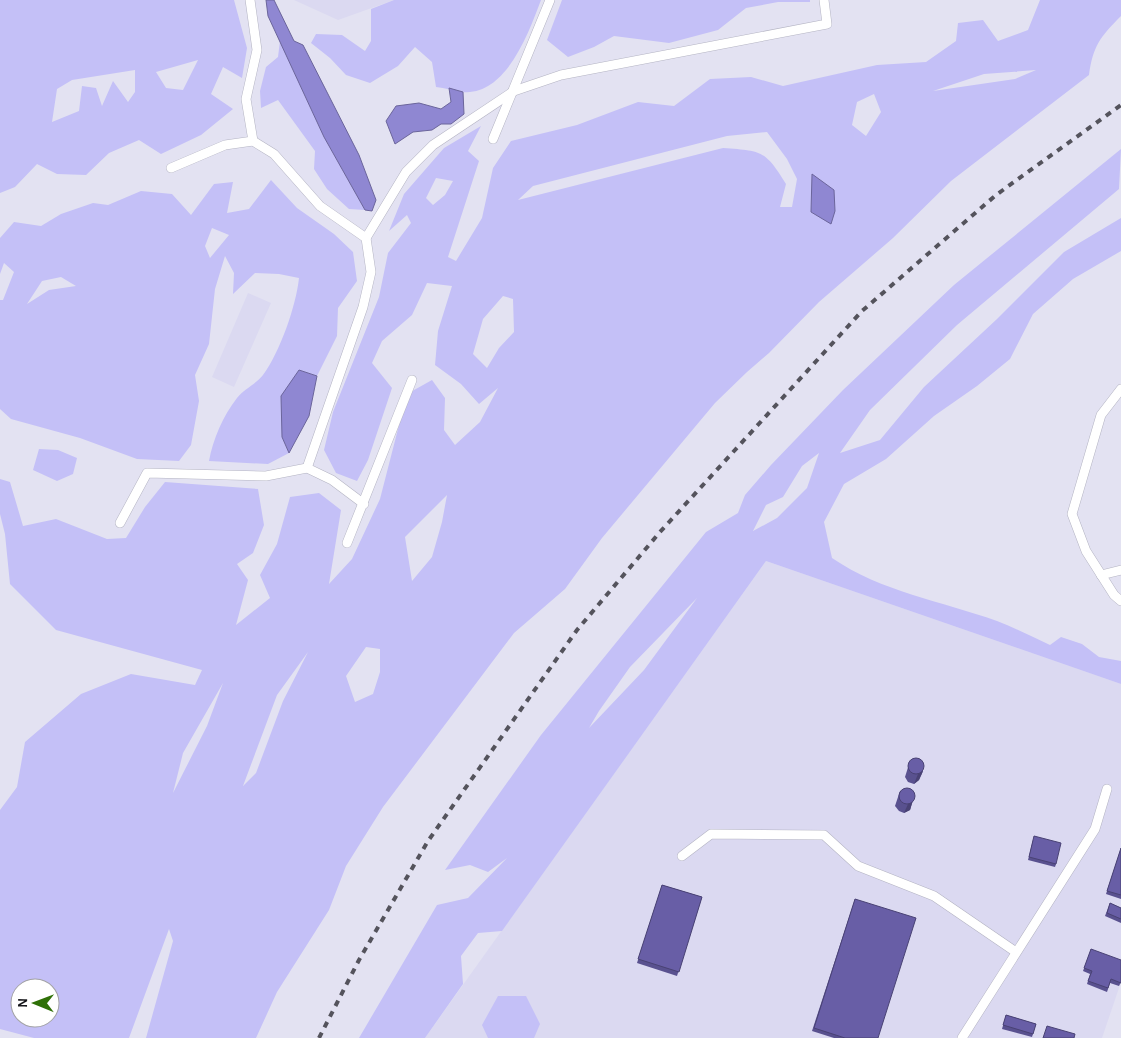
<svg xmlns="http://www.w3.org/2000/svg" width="1121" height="1038" font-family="'Alegreya Sans',sans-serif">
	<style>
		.built { fill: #dbd9f1 }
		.green { fill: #c4c0f7; fill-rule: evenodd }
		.water { fill: #8f87d2; stroke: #6b659b }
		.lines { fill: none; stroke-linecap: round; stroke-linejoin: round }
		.service-casing { stroke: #b4b4c3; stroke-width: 10 }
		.service { stroke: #fff; stroke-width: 9 }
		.rail { stroke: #54535c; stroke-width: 4; stroke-dasharray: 6 6; stroke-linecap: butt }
		.wall { fill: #59518f }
		.shaded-wall { fill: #494274 }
		.building { fill: #685ea6; stroke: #494274 }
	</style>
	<rect width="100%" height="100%" fill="#e3e2f2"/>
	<g class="built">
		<path d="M294 0H394L338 20Z"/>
		<path d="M248 293 271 303 234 387 212 377Z"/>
		<path d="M766 561 1121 684V982L1102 1038H425Z"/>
	</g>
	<g class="green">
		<path d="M0 0H234L247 48 242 78 223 67 211 94 233 109 201 135 161 154 139 140 109 153 86 175 57 174 37 164 15 187 0 193ZM198 60 183 90 166 88 156 72ZM135 70V92L128 102 113 81 102 106 96 88 82 86 79 111 52 122 57 89 72 80Z"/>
		<path d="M394 0H541C529 32 506 96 463 92 454 91 445 88 436 87L432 62 415 47 398 66 370 83 346 75 330 58 311 43 316 34 342 35 365 51 371 41V9Z"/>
		<path d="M562 0H810V2H778L746 8 718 30 669 43 614 36 594 47 568 57 547 40Z"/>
		<path d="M1040 0H1121V16C1100 37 1093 46 1089 75L951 181 893 238 819 302 769 353 747 372 715 403 602 538 565 589 514 633 383 807 346 866 329 910 277 992 256 1038H146L173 941 169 929 129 1038H34L0 1029V810L17 787 25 742 81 694 131 674 195 685 202 670 56 630 10 584 5 534 0 514V479L10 482 23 526 56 519 107 539 126 538 145 507 165 482 258 489 264 525 253 553 237 564 248 580 236 625 270 598 260 575 277 544 290 497 319 493 341 510 329 584 352 559 380 499 407 394 432 380 445 398 444 430 455 445 480 422 498 388 479 404 461 384 435 365 438 331 452 286 427 283 412 315 382 341 372 363 392 388 368 460 357 481 336 473 324 450 333 412 379 297 388 253 411 223 407 215 389 231 404 194 444 148 481 126 468 151 479 161 448 257 456 261 482 218 493 168 511 141 577 125 638 102 674 106 710 79 751 77 783 86 877 65 926 62 956 41 958 23 983 20 998 41 1028 30ZM1036 70 1015 79 933 91 984 74ZM874 94 881 112 866 136 852 125 857 102ZM767 132 787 159 797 179 792 207H780L786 184C765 150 762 151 723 148L518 200 533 186 727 136ZM812 174 831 223 811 212ZM436 178 453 181 445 195 433 205 426 198ZM503 296 513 299 514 332 499 348 487 368 473 354 483 319ZM447 495 442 522 432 557 412 581 405 537ZM366 647 380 649V672L373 694 355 702 346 676ZM308 652 283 701 256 773 243 786 277 695ZM223 683 207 726 173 793 183 753ZM20 988H50V1018H20Z"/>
		<path d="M280 41 324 137 365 210 349 209 327 189 314 169 315 151 278 100 261 108 260 91 266 67 278 57Z"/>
		<path d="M1121 149 1119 189 957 325 870 410 840 453 880 440 924 387 997 319 1064 252 1121 218V251L1073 279 1033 314 1010 359 977 386 934 416 886 459 844 484 824 522 832 558C882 592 941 601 997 621 1015 628 1033 637 1050 645L1061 637 1082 644 1099 657 1121 661V684L766 561 502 931 478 933 461 956 463 984 425 1038H359L437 905 468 898 507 858 488 872 470 865 445 870 541 735 706 532 738 513 745 495 771 465 843 390 954 285ZM819 453 807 488 777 518 753 531 766 505 783 497 802 466ZM697 598 644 670 589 728 599 711 630 667Z"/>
		<path d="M271 180 297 208 334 234 353 252 357 281 338 308 337 336 317 376 299 370 282 437 289 453 268 464 209 461C213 439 223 416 237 398 244 389 256 384 263 375 280 352 296 306 299 278L279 274 255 273 233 294 234 273 225 256 215 289 209 344 195 375 199 401 191 445 179 461 137 459 80 438 11 419 0 409V300H3L14 272 4 263 0 274V238L14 222 41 226 61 214 93 203 108 205 141 191 172 194 191 215 214 184 233 182 227 213 249 209ZM212 228 229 235 210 258 205 246ZM61 277 76 286 49 290 27 304 42 281Z"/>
		<path d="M39 449 58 450 77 458 73 474 57 481 33 470Z"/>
		<path d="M498 996H526L540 1024 534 1038H488L482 1025Z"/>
	</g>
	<g class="water">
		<path d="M266 0H274L294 41 303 45 359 155 376 200 372 211 365 210 324 137 268 16Z"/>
		<path d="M449 88 463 92 464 114 451 124H441L432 130 413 132 395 144 386 121 396 106 419 103 441 109 451 102Z"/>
		<path d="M812 174 834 190 835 211 831 224 811 212Z"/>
		<path d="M299 370 317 376 309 416 289 453 282 437 281 396Z"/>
	</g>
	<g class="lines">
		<defs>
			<g id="service">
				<path d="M250 0 257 50 246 99 253 141"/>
				<path d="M493 139 550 0"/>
				<path d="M171 168 225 145 253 141 274 154 320 206 366 238 371 272 363 307 307 468"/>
				<path d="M366 238 406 172 433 145 514 91 561 75 827 24 824 0"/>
				<path d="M1121 389 1101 415 1072 514 1086 551 1114 595 1121 601"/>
				<path d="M120 523 147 473 266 476 307 468 332 480 364 504"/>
				<path d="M347 543 412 380"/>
				<path d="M1101 575 1121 570"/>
				<path d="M682 856 711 834 824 835 858 866 934 896 1016 952"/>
				<path d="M962 1038 1095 829 1107 789"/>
			</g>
		</defs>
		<use href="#service" class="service-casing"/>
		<use href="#service" class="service"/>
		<path class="rail" d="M319 1038 359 960 428 841 577 630 660 532 862 311 996 195 1121 105"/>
	</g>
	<g class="wall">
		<path d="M910 761 923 771 919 780 914 784 908 782 905 777Z"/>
		<path d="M900 791 913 800 910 810 904 813 899 811 895 806Z"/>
		<path d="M1033 840 1056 864 1055 867 1028 860Z"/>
		<path d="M1121 848V899L1106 894Z"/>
		<path d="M662 885 702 897 677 976 637 963Z"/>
		<path d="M855 899 878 1038H834L812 1031Z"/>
		<path d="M1110 903 1121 908V923L1105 916Z"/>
		<path d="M1091 949 1121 982 1119 986 1110 983 1107 992 1087 984 1090 974 1083 971Z"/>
		<path d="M1006 1015 1036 1024 1032 1037 1002 1029Z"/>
	</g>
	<g class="shaded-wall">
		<path d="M923 771 919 780 914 784 918 774Z"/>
		<path d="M913 800 910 810 904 813 908 804Z"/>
	</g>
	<g class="building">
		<circle cx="916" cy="766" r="8"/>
		<circle cx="907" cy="796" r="8"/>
		<path d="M1034 836 1061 843 1056 864 1029 857Z"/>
		<path d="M1121 848V895L1107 891Z"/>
		<path d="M662 885 702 897 679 972 638 959Z"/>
		<path d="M855 899 916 918 878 1038H845L814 1028Z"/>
		<path d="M1110 903 1121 908V919L1107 913Z"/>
		<path d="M1091 949 1121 960V983L1111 979 1108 988 1088 981 1092 971 1084 968Z"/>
		<path d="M1006 1015 1036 1024 1033 1034 1003 1025Z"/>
		<path d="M1047 1026 1075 1034 1074 1038H1043Z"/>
	</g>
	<g transform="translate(35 1003) rotate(271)"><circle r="24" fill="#ffffff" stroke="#a2a2a4"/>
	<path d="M0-4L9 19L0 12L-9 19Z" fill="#2f7007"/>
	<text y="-8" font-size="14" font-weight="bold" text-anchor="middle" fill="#16161b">N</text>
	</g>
</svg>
